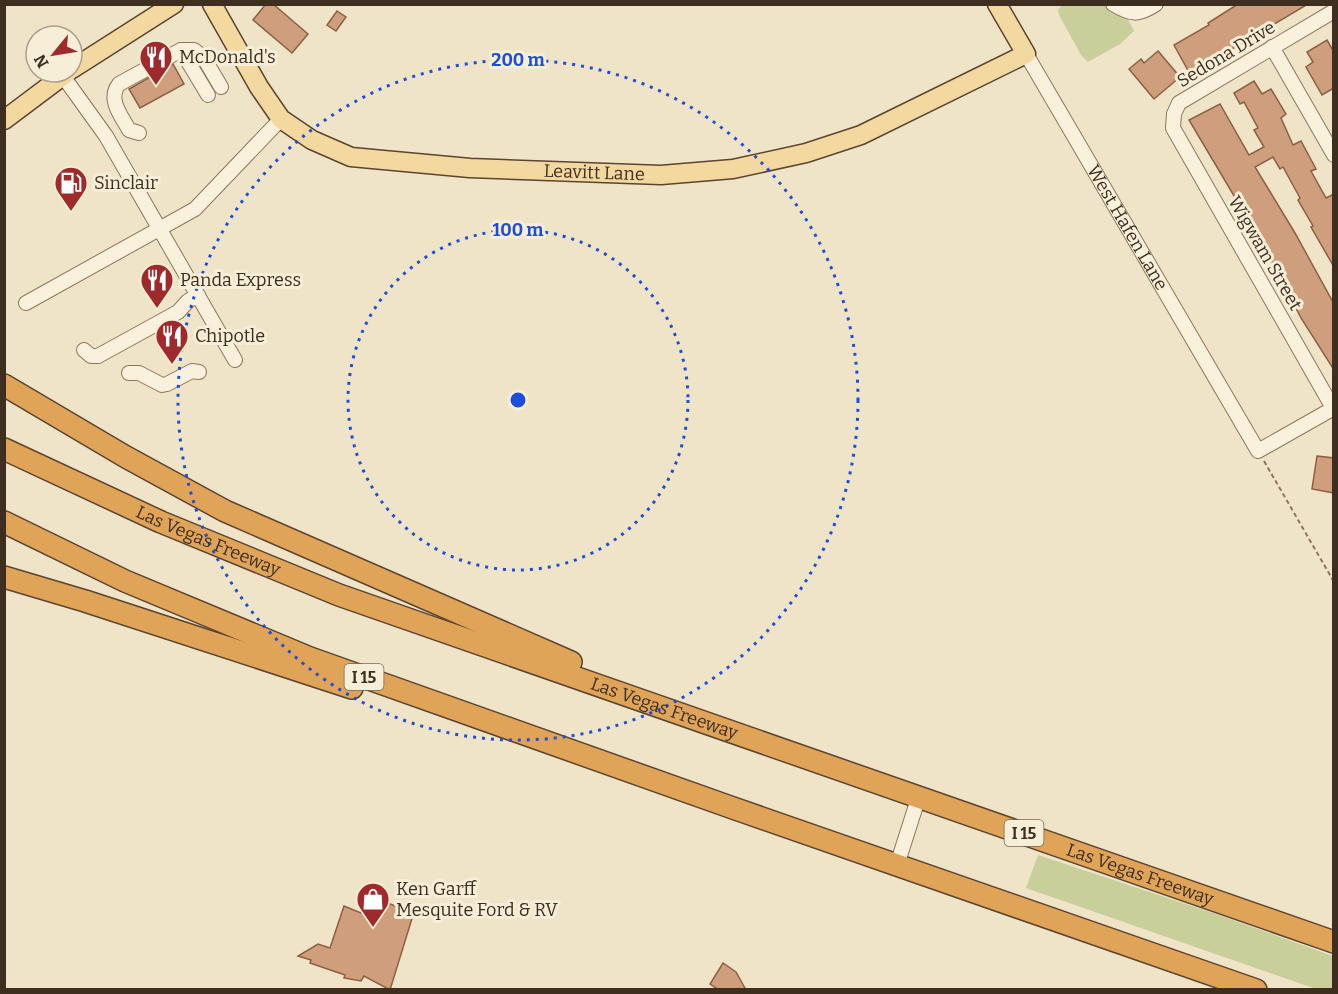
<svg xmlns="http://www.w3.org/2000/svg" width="1338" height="994" font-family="Bitter,serif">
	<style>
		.green { fill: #c9cf9b }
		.building { fill: #cf9f7d; stroke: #8d5f41; stroke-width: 1.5 }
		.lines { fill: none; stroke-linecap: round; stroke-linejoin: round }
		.minor-casing { stroke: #8d765c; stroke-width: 16 }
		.major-casing { stroke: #5b4430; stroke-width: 21 }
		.highway-casing { stroke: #5b4430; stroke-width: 24 }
		.path { stroke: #8d765c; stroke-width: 2; stroke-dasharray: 4.5 3; stroke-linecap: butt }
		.minor { stroke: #faf1dc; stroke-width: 14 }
		.major { stroke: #f3d9a0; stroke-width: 18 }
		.highway { stroke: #e0a458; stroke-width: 21 }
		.ring { fill: none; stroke: #1d4ed8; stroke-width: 3; stroke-dasharray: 3 6 }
		.labels { text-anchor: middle; stroke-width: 6; stroke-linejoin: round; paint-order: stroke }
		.shield { fill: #f7eed8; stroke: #756857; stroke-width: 1.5 }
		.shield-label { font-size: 16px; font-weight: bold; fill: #3d2e20 }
		.street-label { font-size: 18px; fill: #3d2e20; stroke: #f7eed8 }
		.poi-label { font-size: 18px; fill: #3d2e20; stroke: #f7eed8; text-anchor: start }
		.centre { fill: #1d4ed8; stroke: #f7eed8; stroke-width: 3 }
		.ring-label { font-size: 18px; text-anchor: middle; font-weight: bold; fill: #1d4ed8; stroke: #f7eed8; stroke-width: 6; stroke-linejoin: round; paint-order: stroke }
	</style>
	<rect width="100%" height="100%" fill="#f0e4c8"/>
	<g class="green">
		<path d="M1062 5H1149L1127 18 1134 31 1120 44 1088 62 1081 55 1059 15 1058 10Z"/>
		<path d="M1038 855 1216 914 1333 956V989H1316L1026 888Z"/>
	</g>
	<g class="building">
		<path d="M266 4H273L308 34 292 53 253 20Z"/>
		<path d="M1238 4H1308L1190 74 1174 45 1209 25 1208 23Z"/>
		<path d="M337 11 346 17 336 31 327 25Z"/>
		<path d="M1327 40 1334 52V88L1322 95 1306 67 1313 62 1307 52Z"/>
		<path d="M1158 51 1180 77 1154 99 1129 69 1141 59 1144 63Z"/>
		<path d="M173 64 184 84 140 108 129 89Z"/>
		<path d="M1254 81 1262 94 1271 89 1286 114 1281 118 1293 145 1301 141 1316 169 1311 171 1326 198 1334 194V267L1311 227 1313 226 1298 200 1300 198 1283 167 1280 169 1273 157 1255 167 1295 233 1334 304V370L1301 318 1266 250 1247 222 1249 221 1189 120 1220 104 1249 155 1264 147 1254 130 1258 128 1244 102 1240 104 1234 93Z"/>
		<path d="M1317 456 1334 458V493L1312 489Z"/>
		<path d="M366 896 414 912 390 990 364 976 361 981 344 978 345 975 310 963 311 960 298 956 318 944 330 948 344 906 361 913Z"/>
		<path d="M723 963 736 972 746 990H719L710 984Z"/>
	</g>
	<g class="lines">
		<defs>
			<g id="minor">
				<path d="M1113 4C1131 15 1138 16 1156 4"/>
				<path d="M1272 47 1334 155"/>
				<path d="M181 50 208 95"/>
				<path id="s1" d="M1026 54 1258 451 1334 408"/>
				<path d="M60 72 106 136 235 360"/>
				<path d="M139 133 129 130C121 115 107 99 119 84L181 50H194L204 58 221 87"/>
				<path d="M26 303 195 209 281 119"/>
				<path d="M84 350 91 356H98L178 312 188 301 198 295"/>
				<path d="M129 373H139L162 385 167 384 192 371 199 372"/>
				<path d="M1333 408 1173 128 1174 114 1179 103 1334 11"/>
				<path d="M897 865 919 796"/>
			</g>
			<g id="major">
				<path id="s2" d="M212 4 259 87 281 119 312 140 351 157 470 168 661 175 733 169 806 153 861 135 1026 54 997 4"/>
				<path d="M72 69 174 4"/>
				<path d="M4 120 68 72"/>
			</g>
			<g id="highway">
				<path d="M4 385 126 457 225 511 571 662"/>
				<path id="s3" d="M4 449 161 522 339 595 1334 942"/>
				<path d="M4 522 125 581 310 658 733 808 1256 990"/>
				<path d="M4 577 85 601 352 688"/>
			</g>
		</defs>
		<use href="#minor" class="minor-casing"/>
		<use href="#major" class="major-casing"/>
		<use href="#highway" class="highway-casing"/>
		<path class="path" d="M1264 461 1334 582"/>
		<use href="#minor" class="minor"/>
		<use href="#major" class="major"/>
		<use href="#highway" class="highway"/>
	</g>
	<g class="ring">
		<circle cx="518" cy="400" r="170"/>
		<circle cx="518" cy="400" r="340"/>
	</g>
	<defs>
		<symbol id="restaurant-pin" viewBox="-11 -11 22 30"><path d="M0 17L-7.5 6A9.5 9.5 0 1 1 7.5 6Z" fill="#9e2a2b" stroke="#f7eed8"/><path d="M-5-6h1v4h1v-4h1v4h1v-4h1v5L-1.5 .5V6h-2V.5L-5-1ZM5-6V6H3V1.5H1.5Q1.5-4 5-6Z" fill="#fff"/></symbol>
		<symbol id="fuel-pin" viewBox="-11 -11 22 30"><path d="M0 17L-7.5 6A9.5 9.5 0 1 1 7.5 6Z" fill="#9e2a2b" stroke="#f7eed8"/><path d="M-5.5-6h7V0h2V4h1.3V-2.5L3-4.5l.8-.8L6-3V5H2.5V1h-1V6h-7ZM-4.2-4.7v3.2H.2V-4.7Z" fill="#fff"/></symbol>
		<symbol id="shop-pin" viewBox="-11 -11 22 30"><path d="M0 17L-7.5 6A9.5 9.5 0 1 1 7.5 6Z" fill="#9e2a2b" stroke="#f7eed8"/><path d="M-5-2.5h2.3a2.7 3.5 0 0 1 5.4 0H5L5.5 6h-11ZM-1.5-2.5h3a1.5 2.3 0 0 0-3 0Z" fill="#fff"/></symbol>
	</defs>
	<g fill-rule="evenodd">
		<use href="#restaurant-pin" x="137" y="38" width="38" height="52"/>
		<use href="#fuel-pin" x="52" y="164" width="38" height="52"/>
		<use href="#restaurant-pin" x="138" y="261" width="38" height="52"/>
		<use href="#restaurant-pin" x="153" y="317" width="38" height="52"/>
		<use href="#shop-pin" x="354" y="880" width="38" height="52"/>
	</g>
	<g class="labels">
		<g class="shield">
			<rect x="344.5" y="664" width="39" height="26" rx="4.5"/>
			<rect x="1004.5" y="820" width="39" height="26" rx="4.5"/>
		</g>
		<g class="shield-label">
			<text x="364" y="683">I 15</text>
			<text x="1024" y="839">I 15</text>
		</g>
		<g class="street-label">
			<text transform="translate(1226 54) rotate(-31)" y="6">Sedona Drive</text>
			<text dy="6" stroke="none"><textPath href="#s2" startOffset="458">Leavitt Lane</textPath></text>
			<text dy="6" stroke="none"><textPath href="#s1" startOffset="201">West Hafen Lane</textPath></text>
			<text transform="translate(1265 253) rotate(60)" y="6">Wigwam Street</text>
			<text dy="6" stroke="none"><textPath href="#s3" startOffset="224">Las Vegas Freeway</textPath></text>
			<text dy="6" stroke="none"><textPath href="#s3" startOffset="710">Las Vegas Freeway</textPath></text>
			<text dy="6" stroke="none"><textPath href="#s3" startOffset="1214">Las Vegas Freeway</textPath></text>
		</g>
		<g class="poi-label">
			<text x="179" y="63">McDonald's</text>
			<text x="94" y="189">Sinclair</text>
			<text x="180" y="286">Panda Express</text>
			<text x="195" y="342">Chipotle</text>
			<text x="396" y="895">Ken Garff<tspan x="396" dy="21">Mesquite Ford &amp; RV</tspan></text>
		</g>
	</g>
	<circle cx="518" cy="400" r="9" class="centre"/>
	<g class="ring-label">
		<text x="518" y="66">200 m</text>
		<text x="518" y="236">100 m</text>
	</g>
	<rect width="1338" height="994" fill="none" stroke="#3d2e20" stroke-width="12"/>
	<g transform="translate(54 54) rotate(240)"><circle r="28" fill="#f7eed8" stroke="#ada18e" stroke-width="1.5"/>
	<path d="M0-4.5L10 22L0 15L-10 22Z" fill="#9e2a2b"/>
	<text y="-9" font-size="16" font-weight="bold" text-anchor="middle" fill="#3d2e20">N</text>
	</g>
</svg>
